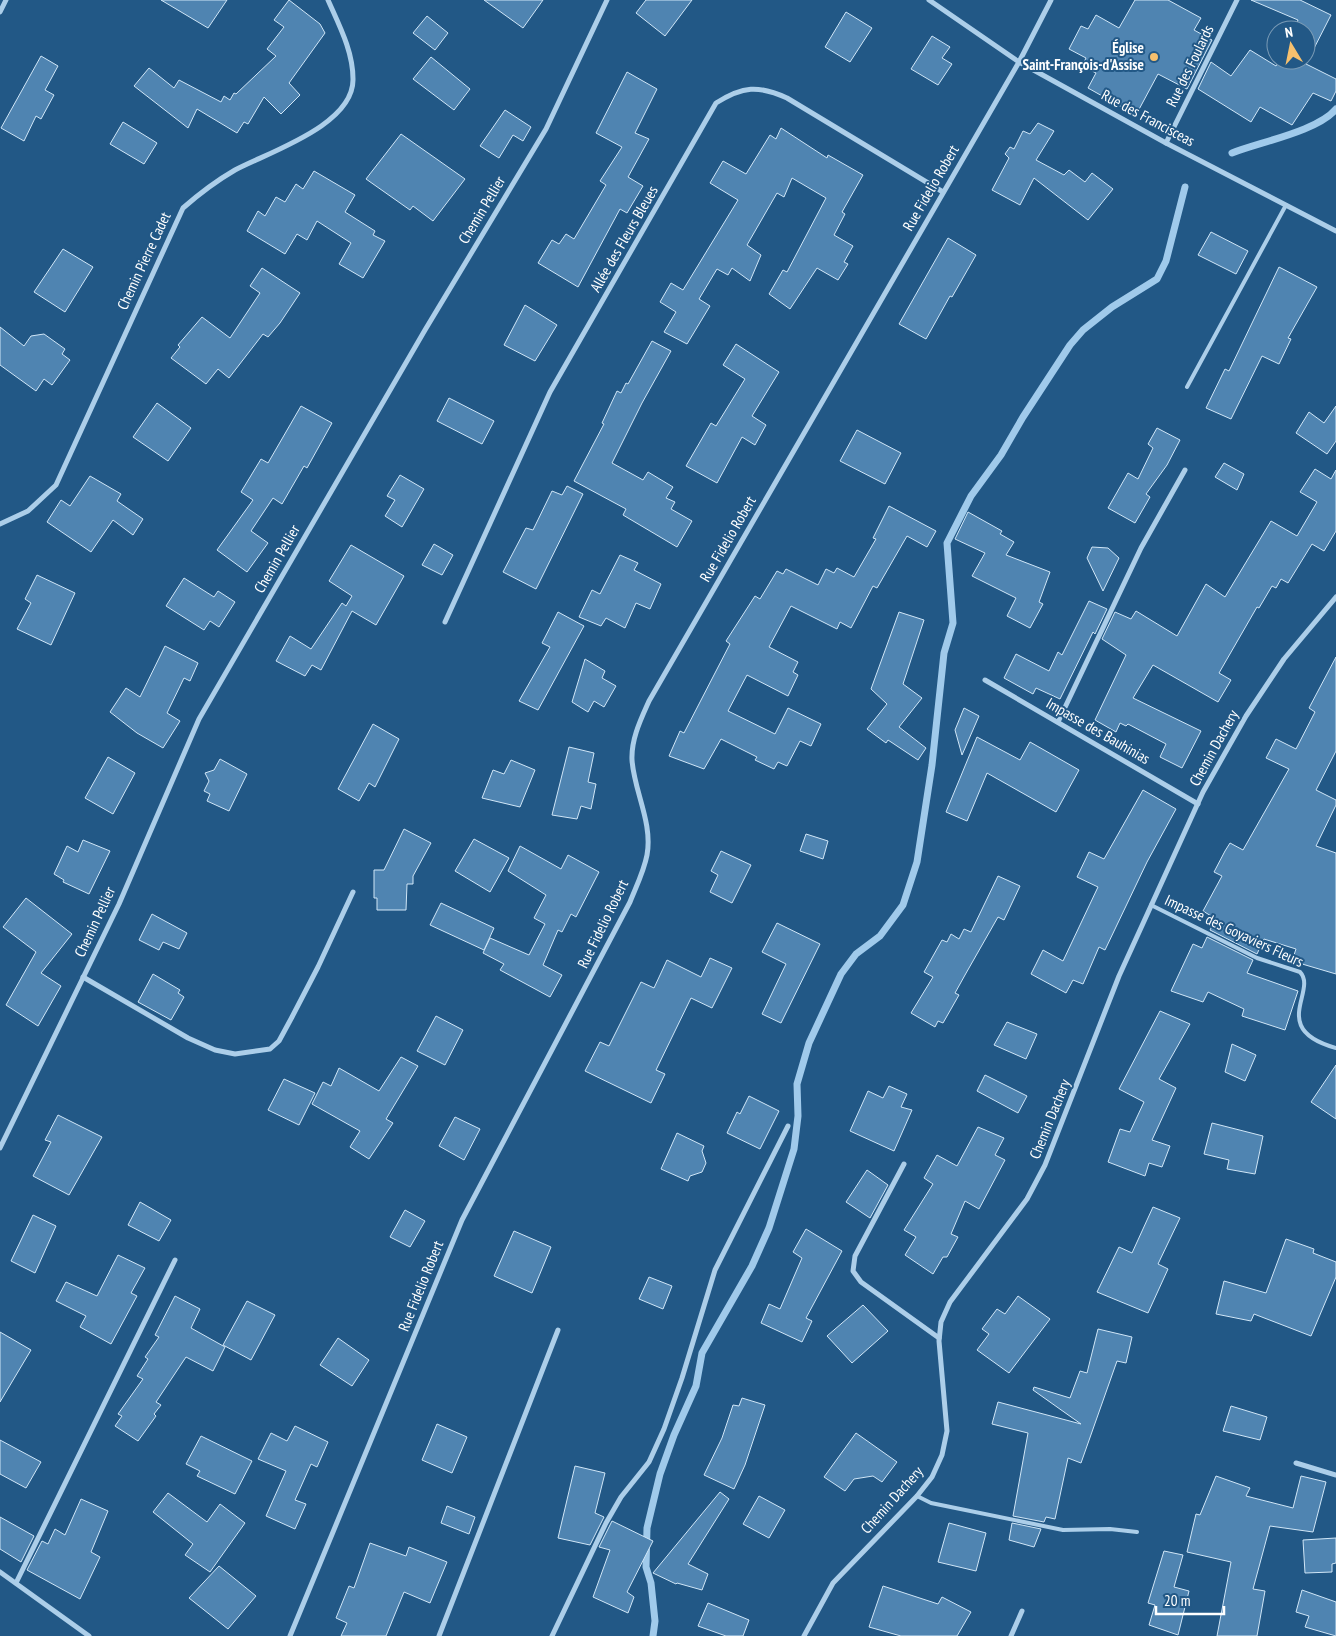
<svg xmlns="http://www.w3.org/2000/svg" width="1336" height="1636" font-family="'PT Sans Narrow',sans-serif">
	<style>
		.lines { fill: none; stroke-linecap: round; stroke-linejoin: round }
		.stream { stroke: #a0caeb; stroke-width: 7 }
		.building { fill: #4f84b1; stroke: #d0e6f7 }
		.lane { stroke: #accee9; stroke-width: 4 }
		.street { stroke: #accee9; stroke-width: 5 }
		.poi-dot { fill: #f6c06e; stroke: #225886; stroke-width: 2 }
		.labels { text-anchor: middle; stroke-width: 4; stroke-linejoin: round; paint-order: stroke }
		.poi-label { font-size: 15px; font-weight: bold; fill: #fff; stroke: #225886; text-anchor: end }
		.street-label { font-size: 15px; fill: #fff; stroke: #225886 }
	</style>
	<rect width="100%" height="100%" fill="#225886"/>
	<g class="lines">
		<g class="stream">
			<path d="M1232 153C1260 142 1318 131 1336 109"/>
			<path d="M653 1636 655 1621 651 1583 646 1567 647 1528 660 1474 674 1435 696 1386 702 1353 752 1266 769 1228 794 1149 798 1116 797 1084 809 1043 841 974 856 954 880 936 903 905 917 862 932 765 944 653 953 623 947 543 971 496 1001 455 1023 417 1070 345 1083 330 1112 307 1157 279 1166 261 1185 187"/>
		</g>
	</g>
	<g class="building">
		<path d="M161 0H227L208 28Z"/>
		<path d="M289 0 320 24 325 33 289 83 300 95 281 114 264 97 248 124 244 122 237 133 197 109 188 128 134 86 149 68 174 88 179 80 221 102 224 96 230 100 234 93 236 94 276 56 267 49 284 27 274 20Z"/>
		<path d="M484 0H543L523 28Z"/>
		<path d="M646 0H692L665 36 636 13Z"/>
		<path d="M1135 0H1168L1201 18 1194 30 1212 40 1187 89 1158 74 1136 115 1088 88 1096 73 1082 66 1086 58 1069 49 1081 26 1088 29 1096 15 1119 28Z"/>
		<path d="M1251 0H1300L1331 15 1306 64 1336 79V91L1331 101 1313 93 1292 125 1260 107 1251 122 1198 89 1211 62 1231 76 1250 50 1276 66 1279 60H1306V30H1294L1298 20Z"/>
		<path d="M846 12 872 28 850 62 825 47Z"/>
		<path d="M427 16 448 33 435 50 413 33Z"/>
		<path d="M932 36 950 47 942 58 952 64 938 85 911 69Z"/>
		<path d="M41 56 58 66 45 90 54 95 41 119 36 116 24 141 1 128Z"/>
		<path d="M431 57 470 89 454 110 413 79Z"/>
		<path d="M627 72 657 89 635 133 649 139 628 177 643 186 627 213 620 209 578 287 538 263 552 240 559 244 566 234 574 239 606 185 600 181 622 147 596 133Z"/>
		<path d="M505 110 531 127 523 141 513 135 499 158 480 146Z"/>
		<path d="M123 122 157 143 144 164 110 144Z"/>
		<path d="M1038 123 1054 131 1036 160 1064 175 1069 170 1085 182 1092 173 1113 189 1088 220 1034 178 1020 205 992 190 1009 158 1005 154 1010 147 1014 149 1023 131 1030 134Z"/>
		<path d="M781 128 827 158 828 155 863 175 842 212 845 214 834 235 853 246 844 262 848 264 838 280 817 268 790 309 769 294 783 270 787 272 826 198 792 178 784 197 777 193 747 245 761 255 750 281 732 268 728 275 717 269 699 299 710 306 687 344 664 332 676 312 660 302 671 283 683 290 738 200 710 183 723 161 746 174 770 135 776 139Z"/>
		<path d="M401 134 465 179 433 221 413 206 410 210 366 179Z"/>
		<path d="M314 171 355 195 345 212 375 231 373 235 385 241 363 278 339 264 351 243 317 221 307 240 297 234 285 254 247 231 258 211 265 216 276 197 285 202 296 184 303 189Z"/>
		<path d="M1211 232 1248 251 1236 274 1198 255Z"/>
		<path d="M948 238 976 255 952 297 950 296 926 339 899 324Z"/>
		<path d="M63 249 93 267 65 312 34 292Z"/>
		<path d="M1279 267 1317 287 1288 338 1291 339 1279 364 1262 356 1231 419 1206 408 1225 369 1229 371Z"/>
		<path d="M262 268 300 293 280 323 268 337 263 334 229 378 218 369 206 384 171 358 180 347 178 345 202 317 230 338 260 293 250 286Z"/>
		<path d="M525 305 557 325 535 361 504 345Z"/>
		<path d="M0 327 24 346 31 336 44 334 65 349 62 354 70 360 52 385 44 379 36 391 0 365Z"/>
		<path d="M652 341 671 351 642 403 612 463 643 480 648 472 673 487 666 498 675 502 671 509 692 521 677 547 623 515 626 509 574 481 604 424 602 423 617 391 621 393 626 383 628 384Z"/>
		<path d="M736 344 779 372 752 416 766 425 755 445 742 437 717 483 686 466 711 423 716 426 745 379 723 365Z"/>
		<path d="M449 398 494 421 482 444 437 421Z"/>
		<path d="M157 403 191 428 168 461 133 437Z"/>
		<path d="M301 406 332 423 307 468 304 466 282 504 273 498 251 531 268 543 247 572 217 550 253 500 241 492 261 459 268 463Z"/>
		<path d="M1336 406V441L1327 454 1296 433 1309 412 1324 423Z"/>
		<path d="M1157 428 1180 440 1167 465 1146 494 1150 497 1135 523 1108 508 1128 473 1138 479 1153 448 1148 444Z"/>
		<path d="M857 430 901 453 885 484 840 461Z"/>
		<path d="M1224 463 1244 474 1237 490 1215 477Z"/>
		<path d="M1315 469 1331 479 1336 470V531L1324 551 1312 544 1288 583 1281 579 1276 588 1272 586 1259 608 1257 607 1219 673 1231 680 1218 702 1153 665 1133 698 1201 731 1182 768 1160 757 1166 744 1128 724 1126 726 1120 723 1116 732 1095 720 1126 655 1102 639 1115 612 1131 619 1136 611 1177 636 1206 584 1225 597 1271 521 1297 536 1317 502 1300 492Z"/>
		<path d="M400 475 424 489 402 527 385 516 395 500 387 496Z"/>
		<path d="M90 476 121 494 117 501 143 519 133 535 113 520 91 552 47 522 61 500 70 506Z"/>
		<path d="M567 486 583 494 536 589 503 572 526 528 533 530 552 491 562 495Z"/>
		<path d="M889 506 936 531 927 547 907 536 877 588 873 586 851 628 840 622 837 629 791 606 769 647 798 662 793 672 798 675 788 696 747 675 728 711 775 734 788 708 821 724 811 746 800 741 787 766 778 762 774 769 755 760 757 757 721 739 704 769 669 756 680 731 684 733 730 644 726 641 755 596 760 599 777 571 783 574 786 569 818 585 826 569 834 573 837 568 854 577 876 539 873 538Z"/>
		<path d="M968 512 1002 531 1000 534 1014 542 1006 555 1050 572 1039 602 1043 604 1030 628 1007 616 1016 598 972 576 985 553 955 539Z"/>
		<path d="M434 544 453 555 442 575 422 565Z"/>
		<path d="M351 545 404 576 376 625 352 611 321 670 312 665 305 676 276 661 290 636 311 649 342 603 346 606 352 596 329 581Z"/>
		<path d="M1092 547 1108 548 1119 558 1103 591 1087 558Z"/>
		<path d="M620 555 638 563 634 570 661 584 650 609 636 603 625 628 606 618 601 626 579 617 592 590 600 594Z"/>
		<path d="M37 575 75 593 51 645 17 629 31 603 25 599Z"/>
		<path d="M184 578 214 597 218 591 235 602 219 627 210 621 204 630 166 606Z"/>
		<path d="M1089 601 1107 609 1095 634 1093 632 1060 699 1036 688 1033 694 1004 678 1016 654 1049 671 1058 652 1062 655Z"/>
		<path d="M558 612 584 626 538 710 519 701 550 647 542 643Z"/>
		<path d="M899 612 924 620 903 684 922 698 899 727 926 748 918 760 888 740 886 743 867 729 887 704 871 689Z"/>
		<path d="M165 646 198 663 190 681 184 678 167 713 180 721 163 748 137 733 110 712 126 688 140 697Z"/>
		<path d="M1336 657V751L1316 790 1336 800V805L1316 846 1336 853V974L1292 961 1296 949 1264 939 1257 954 1210 930 1216 919 1203 911 1222 876 1214 872 1225 851 1230 843 1243 850 1289 769 1266 758 1276 739 1296 749 1315 712 1309 708Z"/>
		<path d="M585 659 605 671 602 678 616 686 604 707 594 701 588 712 572 702Z"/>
		<path d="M964 708 979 716 962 755 955 730Z"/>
		<path d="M373 724 399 739 375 787 369 783 359 801 338 789Z"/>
		<path d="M977 737 1020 760 1030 742 1079 770 1056 812 987 773 967 821 946 812Z"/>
		<path d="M569 747 594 753 588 782 596 784 591 809 581 806 577 819 552 815Z"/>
		<path d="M108 757 135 773 113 814 85 798Z"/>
		<path d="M220 759 247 774 229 811 207 801 210 794 204 791 209 781 205 773 214 770Z"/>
		<path d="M511 760 535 770 520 807 482 798 493 770 504 774Z"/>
		<path d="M1143 790 1176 809 1147 862 1105 950 1099 947 1083 984 1073 980 1066 993 1031 974 1043 950 1063 961 1098 887 1077 877 1089 852 1104 859Z"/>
		<path d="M404 829 431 843 413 876V884H407L406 910H377V898H374V870H384Z"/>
		<path d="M806 834 828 841 823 859 800 851Z"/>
		<path d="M474 839 509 858 490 892 455 871Z"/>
		<path d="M83 840 110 851 89 894 63 882 64 880 54 874 67 846 78 852Z"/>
		<path d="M520 846 561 869 568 855 599 872 576 917 571 914 562 932 558 930 543 965 562 975 550 997 500 970 504 964 483 953 490 938 529 955 545 924 534 918 546 895 508 871Z"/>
		<path d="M721 851 751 865 732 903 710 892 718 875 711 871Z"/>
		<path d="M998 876 1020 886 1004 920 998 917 965 975 955 993 959 995 943 1023 938 1021 935 1027 911 1013 933 977 924 972 942 940 947 942 951 934 959 939 964 929 971 932Z"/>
		<path d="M26 898 72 934 41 973 61 986 38 1026 6 1005 36 952 3 927Z"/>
		<path d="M441 903 494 928 484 950 430 925Z"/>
		<path d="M152 914 187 933 179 949 163 942 159 950 139 940Z"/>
		<path d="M777 923 820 944 781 1023 762 1014 786 964 762 952Z"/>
		<path d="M1207 937 1253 960 1247 973 1298 991 1285 1030 1242 1016 1244 1009 1208 992 1203 1002 1171 991 1193 944 1202 948Z"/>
		<path d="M710 958 732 968 712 1008 691 998 656 1070 665 1074 651 1103 585 1071 600 1042 609 1046 641 982 654 988 667 960 701 977Z"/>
		<path d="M153 974 180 990 178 993 184 997 171 1020 138 1002Z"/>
		<path d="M1160 1011 1190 1024 1159 1079 1176 1088 1152 1140 1170 1146 1162 1167 1149 1163 1145 1176 1108 1162 1120 1129 1130 1132 1144 1102 1119 1089Z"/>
		<path d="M436 1016 463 1030 445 1065 417 1051Z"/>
		<path d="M1007 1022 1037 1034 1026 1059 994 1045Z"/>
		<path d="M1232 1044 1256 1055 1245 1081 1225 1072Z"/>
		<path d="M401 1057 418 1066 386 1119 393 1123 369 1159 350 1147 360 1131 312 1104 323 1082 331 1086 339 1068 379 1091Z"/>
		<path d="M1336 1065V1119L1311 1102Z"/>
		<path d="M985 1075 1027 1096 1018 1113 977 1091Z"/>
		<path d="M284 1079 315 1093 299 1125 268 1110Z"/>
		<path d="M889 1086 907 1094 901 1107 912 1110 894 1151 850 1131 868 1091 883 1098Z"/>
		<path d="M749 1096 779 1111 760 1149 727 1133 737 1112 740 1114Z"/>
		<path d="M58 1115 102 1137 69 1195 33 1176 51 1142 45 1140Z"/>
		<path d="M455 1117 480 1129 464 1160 439 1146Z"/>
		<path d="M1212 1123 1263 1136 1255 1174 1227 1169 1229 1160 1204 1154Z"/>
		<path d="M978 1127 1004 1138 995 1155 1005 1160 979 1209 965 1201 951 1234 958 1237 947 1257H943L933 1274 905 1255 916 1237 904 1230 933 1184 924 1178 937 1155 957 1166Z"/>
		<path d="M677 1133 704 1146 702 1151 706 1163 702 1172 690 1176 688 1181 661 1169Z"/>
		<path d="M867 1170 888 1185 870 1218 846 1202Z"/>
		<path d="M140 1202 171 1220 159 1241 128 1225Z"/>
		<path d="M1153 1207 1180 1218 1158 1264 1168 1269 1148 1313 1097 1292 1119 1247 1132 1253Z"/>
		<path d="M405 1210 425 1221 410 1247 390 1237Z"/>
		<path d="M33 1215 56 1226 35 1273 11 1261Z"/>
		<path d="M806 1229 842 1251 806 1318 812 1321 802 1342 761 1323 769 1304 780 1309 802 1258 793 1252Z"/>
		<path d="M514 1231 551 1247 532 1293 494 1276Z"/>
		<path d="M1286 1239 1314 1249 1313 1253 1336 1262V1277L1311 1336 1254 1314 1251 1321 1216 1314 1224 1281 1266 1293Z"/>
		<path d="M118 1255 145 1268 131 1293 137 1296 111 1344 80 1327 86 1316 56 1301 66 1282 97 1296Z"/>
		<path d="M649 1277 672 1286 663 1309 639 1299Z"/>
		<path d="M175 1296 200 1309 191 1328 225 1347 213 1371 186 1357 156 1402 161 1405 154 1414 156 1416 138 1441 115 1426 122 1416 118 1414 143 1379 137 1376 148 1359 145 1357 159 1337 155 1335Z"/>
		<path d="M1018 1296 1050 1319 1009 1373 977 1350 989 1334 982 1329 997 1309 1005 1314Z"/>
		<path d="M247 1301 275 1315 251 1360 223 1345Z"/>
		<path d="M863 1305 888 1331 852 1363 827 1336Z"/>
		<path d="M1098 1329 1132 1337 1126 1363 1117 1361 1081 1463 1068 1458 1055 1519 1046 1517 1044 1522 1013 1516 1028 1433 992 1424 998 1402 1081 1424 1033 1390 1034 1387 1070 1398 1080 1371 1087 1373Z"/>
		<path d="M0 1332 31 1350 0 1402Z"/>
		<path d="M338 1338 369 1360 352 1386 320 1365Z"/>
		<path d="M742 1398 765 1405 745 1465 734 1489 704 1475 722 1438 733 1405 739 1406Z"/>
		<path d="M1231 1406 1267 1417 1260 1440 1223 1431Z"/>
		<path d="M437 1424 467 1437 452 1473 422 1460Z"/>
		<path d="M295 1426 328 1442 317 1467 311 1464 295 1500 306 1504 295 1529 266 1516 286 1471 258 1459 271 1433 287 1441Z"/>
		<path d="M856 1433 897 1462 882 1482 873 1476 854 1479 845 1491 824 1477Z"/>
		<path d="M201 1436 252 1461 235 1494 197 1476 200 1471 186 1464Z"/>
		<path d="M0 1440 41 1462 26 1488 0 1474Z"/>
		<path d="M575 1466 605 1473 595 1513 604 1517 590 1545 558 1538Z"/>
		<path d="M1216 1476 1250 1488 1246 1496 1293 1508 1301 1476 1326 1482 1313 1532 1270 1526 1253 1589 1265 1591 1257 1636H1217L1231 1562 1187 1552 1196 1514 1200 1515Z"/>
		<path d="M720 1492 729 1499 688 1564 708 1574 702 1590 677 1583 676 1584 653 1573Z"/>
		<path d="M168 1493 207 1522 220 1504 245 1523 210 1572 185 1555 193 1544 153 1512Z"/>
		<path d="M759 1496 785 1510 769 1538 743 1524Z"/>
		<path d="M81 1499 108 1511 91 1552 100 1557 80 1599 27 1570 42 1541 48 1544 55 1529 65 1535Z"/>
		<path d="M447 1506 475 1517 469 1534 441 1523Z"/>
		<path d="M0 1517 34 1536 21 1562 0 1549Z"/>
		<path d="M612 1521 653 1541 627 1592 634 1597 628 1613 593 1597 610 1550 599 1547Z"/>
		<path d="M949 1523 986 1533 976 1571 938 1562Z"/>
		<path d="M1012 1523 1041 1529 1034 1547 1009 1540Z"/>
		<path d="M1336 1538V1563L1332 1564V1572L1305 1573 1303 1540Z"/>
		<path d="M370 1543 406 1556 409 1547 447 1562 430 1603 404 1592 386 1636H341L347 1623 336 1618 349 1586 354 1588Z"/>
		<path d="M1164 1551 1183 1555 1174 1587 1189 1591 1178 1635 1149 1625 1155 1605 1148 1603Z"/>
		<path d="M219 1566 256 1596 228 1629 189 1598Z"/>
		<path d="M883 1586 938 1604 942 1597 971 1612 957 1636H901L869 1627Z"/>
		<path d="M1302 1590 1336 1602V1636L1305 1627 1309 1616 1296 1612Z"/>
		<path d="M708 1603 749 1620 743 1636H726L698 1626Z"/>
	</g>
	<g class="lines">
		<g class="lane">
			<path d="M1187 387 1286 205"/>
			<path d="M1151 905 1257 958 1300 972C1318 991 1268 1029 1336 1048"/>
			<path d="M917 1496 931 1503 1063 1530 1110 1529 1137 1532"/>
		</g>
		<g class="street">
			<path d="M929 0 1019 62 1166 143 1336 231"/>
			<path d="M0 12 6 0"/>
			<path d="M1166 143 1237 0"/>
			<path d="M0 524 28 511 56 485 183 208C199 194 216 181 235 170 269 152 354 125 353 79 353 51 339 25 328 0"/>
			<path d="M445 622 550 392 716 103C743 86 758 85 787 98L943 192"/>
			<path d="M985 680 1198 804"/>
			<path d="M1058 722 1141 548 1185 470"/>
			<path d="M83 977 188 1038 215 1050 235 1054 270 1049 279 1041 292 1017 318 967 353 892"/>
			<path d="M0 1148 119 904 199 719 425 330 546 129 607 0"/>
			<path d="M904 1164 855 1256 853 1271 861 1282 939 1338"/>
			<path d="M1296 1463 1336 1475"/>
			<path d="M0 1572 89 1636"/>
			<path d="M16 1583 175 1260"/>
			<path d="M290 1636 462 1220 630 902C636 887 644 871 647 855 653 823 634 791 632 760 631 739 641 719 649 701L1019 62 1051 0"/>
			<path d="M439 1636 558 1330"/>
			<path d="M552 1636 606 1523 621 1497 649 1462 664 1429 682 1378 715 1270 788 1126"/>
			<path d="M804 1636 833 1583 917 1496 932 1477 942 1455 947 1431 939 1341 941 1322 950 1302 1027 1199 1045 1165 1119 976 1203 792 1246 716 1284 659 1336 597"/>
			<path d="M1011 1636 1022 1611"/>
		</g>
	</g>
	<circle class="poi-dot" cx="1154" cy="57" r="5"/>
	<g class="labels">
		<g class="poi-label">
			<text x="1144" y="53">Église<tspan x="1144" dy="17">Saint-François-d'Assise</tspan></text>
		</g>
		<g class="street-label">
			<text transform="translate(1190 66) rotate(-64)" y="5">Rue des Foulards</text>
			<text transform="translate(1148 118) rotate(28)" y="5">Rue des Francisceas</text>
			<text transform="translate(931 188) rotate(-60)" y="5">Rue Fidelio Robert</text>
			<text transform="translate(482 210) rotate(-59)" y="5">Chemin Pellier</text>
			<text transform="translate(624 239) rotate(-60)" y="5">Allée des Fleurs Bleues</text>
			<text transform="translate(144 261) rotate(-65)" y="5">Chemin Pierre Cadet</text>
			<text transform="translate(728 539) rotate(-60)" y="5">Rue Fidelio Robert</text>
			<text transform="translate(277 559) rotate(-60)" y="5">Chemin Pellier</text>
			<text transform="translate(1098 731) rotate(30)" y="5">Impasse des Bauhinias</text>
			<text transform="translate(1214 748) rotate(-61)" y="5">Chemin Dachery</text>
			<text transform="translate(95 922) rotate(-65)" y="5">Chemin Pellier</text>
			<text transform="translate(603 924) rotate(-64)" y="5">Rue Fidelio Robert</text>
			<text transform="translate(1234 931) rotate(25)" y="5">Impasse des Goyaviers Fleurs</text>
			<text transform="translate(1050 1119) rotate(-68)" y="5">Chemin Dachery</text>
			<text transform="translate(421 1286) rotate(-68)" y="5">Rue Fidelio Robert</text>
			<text transform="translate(892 1500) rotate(-48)" y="5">Chemin Dachery</text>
		</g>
	</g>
	<g transform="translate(1291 45) rotate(350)"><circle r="24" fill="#225886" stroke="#7a9bb6"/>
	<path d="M0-4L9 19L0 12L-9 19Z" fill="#f6c06e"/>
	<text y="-8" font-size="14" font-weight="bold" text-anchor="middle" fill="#ffffff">N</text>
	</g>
	<path d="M1156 1606v8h68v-8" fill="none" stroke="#ffffff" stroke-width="2.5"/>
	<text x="1164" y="1606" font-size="15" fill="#ffffff" stroke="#225886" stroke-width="4" paint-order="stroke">20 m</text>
</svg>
